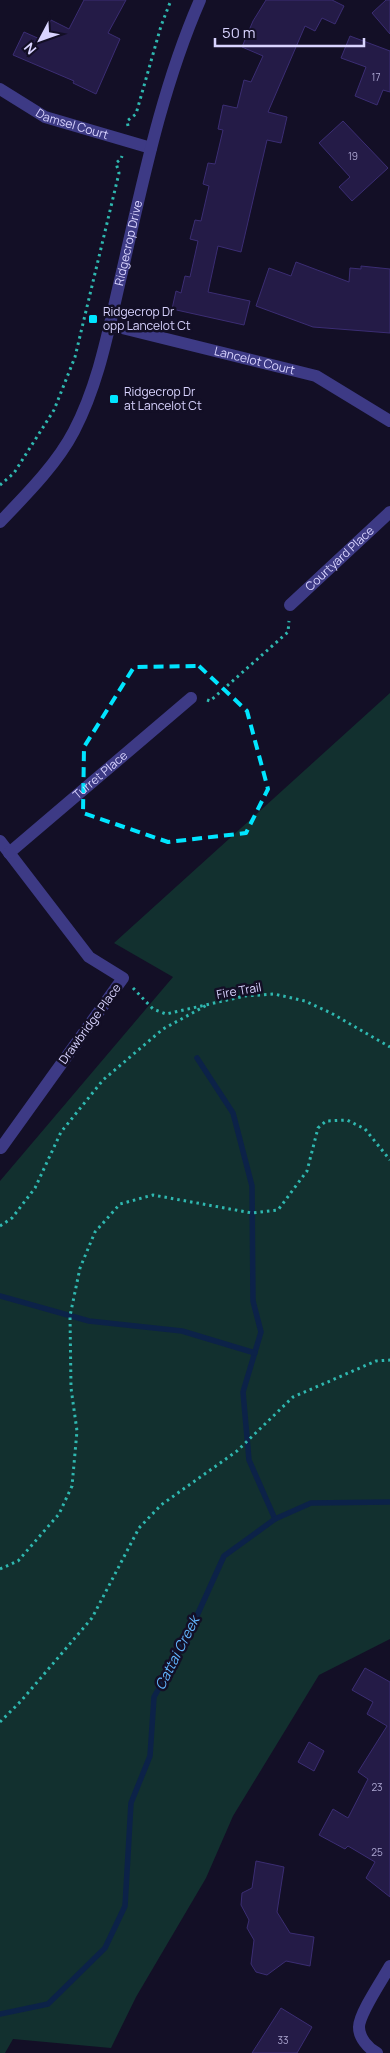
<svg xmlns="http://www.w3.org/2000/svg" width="390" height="2053" font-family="Manrope,sans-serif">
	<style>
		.green { fill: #12302f }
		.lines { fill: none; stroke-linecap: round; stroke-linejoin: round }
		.stream { stroke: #0c2248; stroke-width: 5.5 }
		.building { fill: #241b47; stroke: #3b2d73 }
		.path { stroke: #2fb8b0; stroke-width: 3; stroke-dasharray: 2.5 4; stroke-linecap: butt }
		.minor { stroke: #3d3a85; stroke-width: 12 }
		.marked { fill: none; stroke: #00e5ff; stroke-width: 4; stroke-dasharray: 10 6; stroke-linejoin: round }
		.poi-dot { fill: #00e5ff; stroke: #130f26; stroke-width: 2 }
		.labels { text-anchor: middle; stroke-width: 5; stroke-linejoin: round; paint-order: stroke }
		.number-label { font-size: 10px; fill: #aca6d1 }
		.street-label { font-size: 12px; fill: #d9d4ff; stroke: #130f26 }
		.poi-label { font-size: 12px; fill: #d9d4ff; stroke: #130f26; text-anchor: start }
		.water-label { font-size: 14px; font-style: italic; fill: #62b6ff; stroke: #130f26 }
	</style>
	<rect width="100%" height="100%" fill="#130f26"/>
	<path class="green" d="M390 693V1639L319 1675 233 1816 206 1878 136 1997 111 2048 13 2039 5 2053H0V1181L173 977 114 943Z"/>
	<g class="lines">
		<g class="stream">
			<path d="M197 1058 233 1113 252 1186 253 1301 261 1332 243 1392 249 1460 275 1519"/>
			<path d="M0 1296 89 1321 182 1331 255 1353"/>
			<path d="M0 2014 48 2004 105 1948 125 1906 131 1803 150 1756 154 1697 185 1642 224 1556 275 1519 311 1503 390 1502"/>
		</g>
	</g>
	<g class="building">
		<path d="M84 0H126L108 33 120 39 96 94 73 83 74 81 13 55 24 32 42 40 51 20 69 29Z"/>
		<path d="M266 0H332L344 6 335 24 322 18 315 31 305 26 268 112 287 117 281 143 267 140 241 252 218 246 208 292 250 301 244 325 172 309 176 291 181 293 185 276 190 277 198 241 190 239 195 220 201 221 209 186 203 184 208 163 215 164 223 130 218 129 223 105 237 108 244 80 251 82 263 56 242 47 253 21Z"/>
		<path d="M386 0H390V34L372 13Z"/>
		<path d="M350 36 390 51V92L383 90 377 105 355 96 366 67 341 58Z"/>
		<path d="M343 121 388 168 352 201 339 187 350 177 319 143Z"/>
		<path d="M296 262 349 282 350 268 361 269V266L390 269V333L313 327 256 306 269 268 291 276Z"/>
		<path d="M365 1668 390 1682V1897L366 1878 375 1862 348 1846 345 1849 319 1835 333 1809 348 1818 368 1779 358 1772 387 1726 367 1714 373 1702 352 1690Z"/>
		<path d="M309 1742 324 1751 314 1771 298 1762Z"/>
		<path d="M256 1861 284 1867 277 1912 290 1933 314 1937 310 1966 286 1961 267 1975 256 1972 251 1964 254 1940 247 1928 249 1920 241 1905 242 1893 252 1888Z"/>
		<path d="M281 2008 312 2027 297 2053H252Z"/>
	</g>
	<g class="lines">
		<g class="path">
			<path d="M128 126 127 121 136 114 161 26 171 0"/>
			<path d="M0 485 14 473 54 410 75 357 119 173 116 163 121 159 122 156"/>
			<path d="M207 700 210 701 288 632 289 621"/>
			<path d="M133 988 153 1009 166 1014 245 996 274 994 305 1001 331 1013 390 1047"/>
			<path d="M0 1226 12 1218 35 1188 61 1132 103 1080 163 1029 207 1005"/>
			<path d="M0 1569 18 1561 59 1514 72 1486 77 1431 71 1388 70 1316 80 1268 95 1232 120 1204 153 1195 252 1213 278 1210 307 1171 318 1128 326 1121 347 1120 365 1129 390 1160"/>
			<path d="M0 1722 21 1701 92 1618 139 1528 161 1505 237 1451 293 1397 376 1361 390 1360"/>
		</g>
		<g class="minor">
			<path id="s1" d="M0 89 45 117 151 148"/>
			<path id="s2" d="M110 325 316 376 390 421"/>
			<path id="s3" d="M0 522C26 495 57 464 74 431 100 381 109 326 122 272 143 181 162 87 200 0"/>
			<path id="s4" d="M290 605 390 512"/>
			<path d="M0 841 89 957 123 978 1 1148"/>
			<path id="s5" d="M9 853 191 698"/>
			<path d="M377 2053C368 2048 359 2038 359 2027 359 2014 382 1980 390 1966"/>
		</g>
	</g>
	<path class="marked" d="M199 666 247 711 268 789 246 833 168 842 83 813 84 747 134 667Z"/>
	<g class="poi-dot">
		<rect x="88" y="314" width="10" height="10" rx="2.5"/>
		<rect x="109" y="394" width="10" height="10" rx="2.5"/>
	</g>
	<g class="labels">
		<g class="number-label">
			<text x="376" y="81">17</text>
			<text x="353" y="160">19</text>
			<text x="377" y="1791">23</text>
			<text x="377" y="1856">25</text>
			<text x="283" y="2044">33</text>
		</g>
		<g class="street-label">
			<text dy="4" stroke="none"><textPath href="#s1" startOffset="81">Damsel Court</textPath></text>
			<text dy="4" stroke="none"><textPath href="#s3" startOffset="314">Ridgecrop Drive</textPath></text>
			<text dy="4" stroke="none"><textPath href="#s2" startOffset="149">Lancelot Court</textPath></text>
			<text dy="4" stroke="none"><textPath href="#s4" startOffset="68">Courtyard Place</textPath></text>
			<text dy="4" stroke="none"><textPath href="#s5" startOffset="120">Turret Place</textPath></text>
			<text transform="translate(239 991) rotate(-10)" y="4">Fire Trail</text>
			<text transform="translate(90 1024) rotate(-54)" y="4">Drawbridge Place</text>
		</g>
		<g class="poi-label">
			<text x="103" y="316">Ridgecrop Dr<tspan x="103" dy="14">opp Lancelot Ct</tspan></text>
			<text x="124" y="396">Ridgecrop Dr<tspan x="124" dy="14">at Lancelot Ct</tspan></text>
		</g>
		<g class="water-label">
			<text transform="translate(177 1653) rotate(-63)" y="5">Cattai Creek</text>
		</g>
	</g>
	<g transform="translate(40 40) rotate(229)" stroke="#130f26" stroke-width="4" paint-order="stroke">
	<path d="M0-4L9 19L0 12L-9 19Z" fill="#d9d4ff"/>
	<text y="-8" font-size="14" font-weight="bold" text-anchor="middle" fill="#d9d4ff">N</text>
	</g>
	<path d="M215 38v8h149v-8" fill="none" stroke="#d9d4ff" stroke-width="2.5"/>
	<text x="222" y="38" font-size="15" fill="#d9d4ff" stroke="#130f26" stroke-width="4" paint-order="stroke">50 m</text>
</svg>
